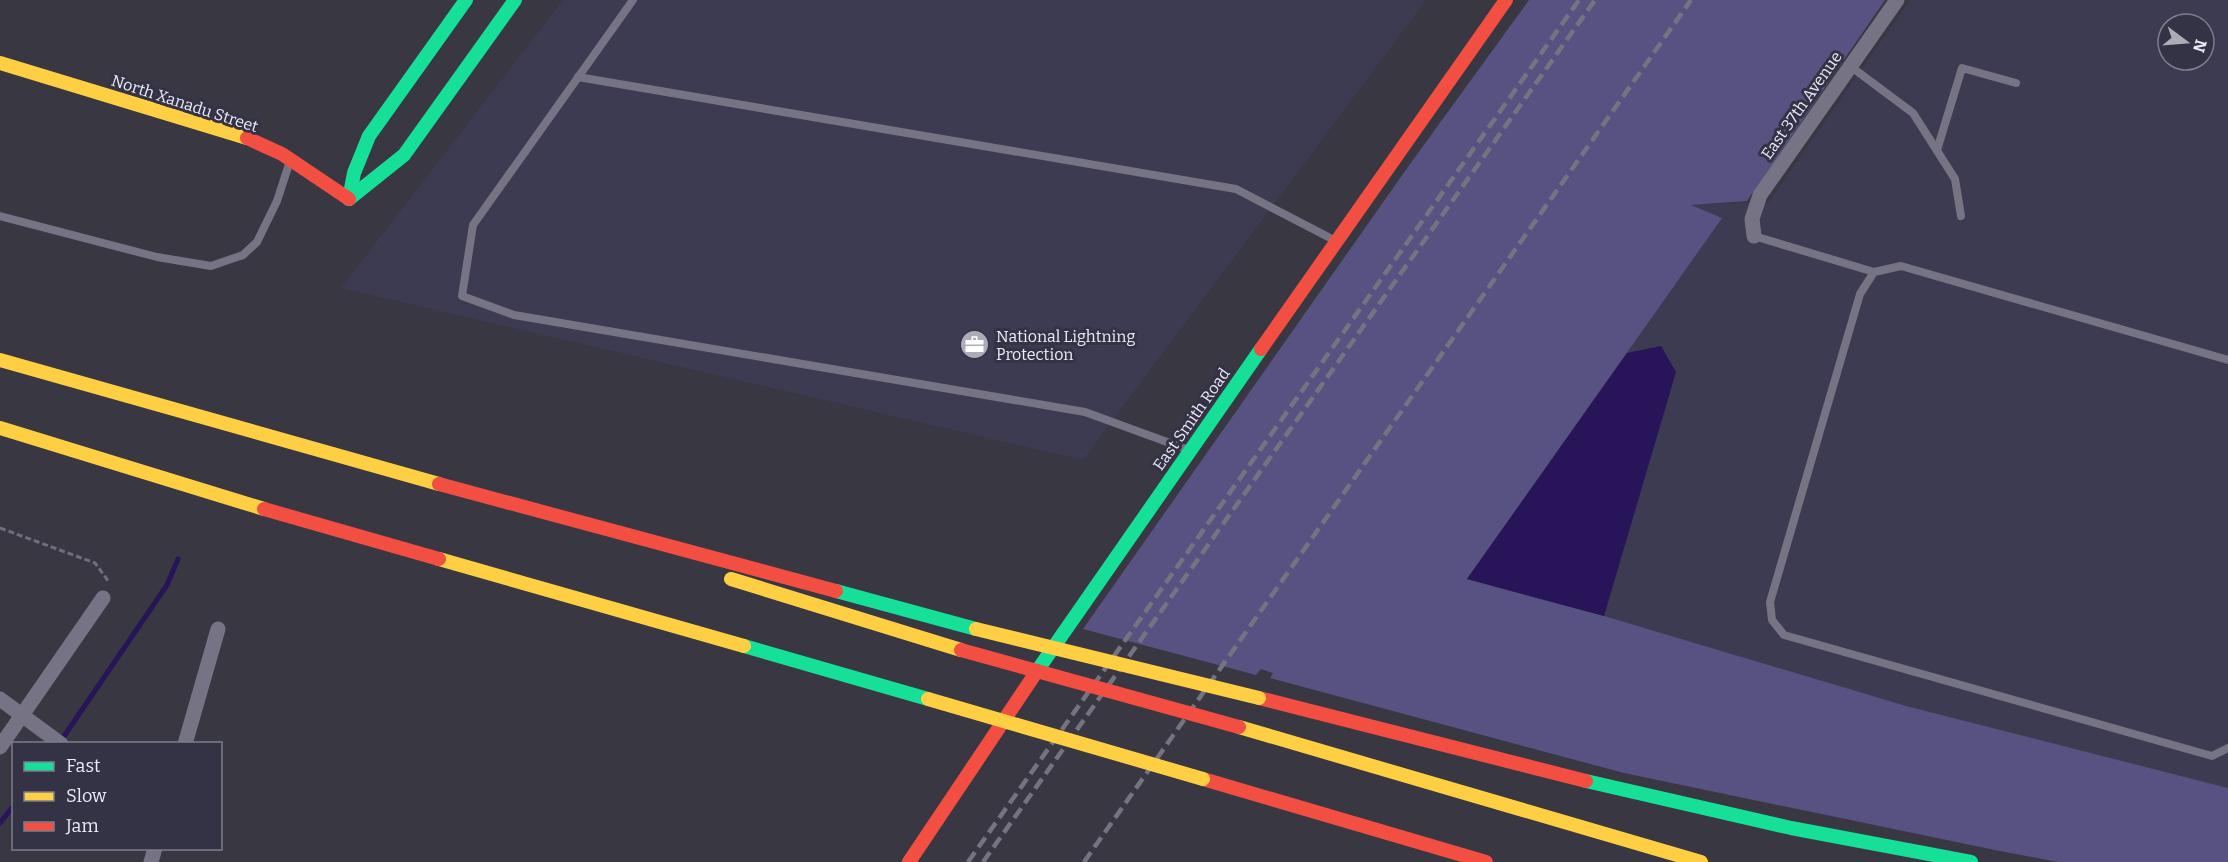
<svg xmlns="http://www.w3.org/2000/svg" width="2228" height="862" font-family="Bitter,serif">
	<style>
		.built { fill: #3d3b52; fill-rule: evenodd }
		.green { fill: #585282 }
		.water { fill: #281458 }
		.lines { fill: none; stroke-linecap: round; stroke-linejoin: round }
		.stream { stroke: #281458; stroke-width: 5 }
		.path { stroke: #6f6e7b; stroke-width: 3; stroke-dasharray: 6 3; stroke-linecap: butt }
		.lane { stroke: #767484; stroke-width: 8 }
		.street { stroke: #767484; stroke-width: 15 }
		.fast { stroke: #16e098; stroke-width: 14 }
		.slow { stroke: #ffcf43; stroke-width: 14 }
		.jam { stroke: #f24e42; stroke-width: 14 }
		.rail { stroke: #747380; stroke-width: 4.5; stroke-dasharray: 12 6; stroke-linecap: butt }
		.slow-bridge { stroke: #ffcf43; stroke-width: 14 }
		.jam-bridge { stroke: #f24e42; stroke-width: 14 }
		.labels { text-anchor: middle; stroke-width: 6; stroke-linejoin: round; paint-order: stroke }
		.street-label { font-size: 16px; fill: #ebebf7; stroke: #343346 }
		.poi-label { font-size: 16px; fill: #ebebf7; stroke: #343346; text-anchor: start }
	</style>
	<rect width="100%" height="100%" fill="#383742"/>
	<g class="built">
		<path d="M563 0H1426L1083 460 341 288Z"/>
		<path d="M1910 0H2228V788L1906 706 1698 667 1467 579 1721 217 1689 205 1769 202ZM2168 24H2204V60H2168Z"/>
	</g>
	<path class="green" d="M1529 0H1885L1747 201 1691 205 1722 218 1467 579 1604 616 1906 706 2228 788V862H2058L1995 850 1624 773 1270 678 1273 673 1261 669 1256 675 1083 629 1410 164Z"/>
	<path class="water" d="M1661 346 1676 372 1604 616 1467 579 1627 353Z"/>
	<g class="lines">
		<g class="stream">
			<path d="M60 742 167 585 178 559"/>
			<path d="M0 823 14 805"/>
		</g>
		<path class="path" d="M0 528 95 563 109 582"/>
		<g class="lane">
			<path d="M633 0 473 225 462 296 514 315 1085 412 1189 450"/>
			<path d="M1850 66 1913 113 1955 179 1961 216"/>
			<path d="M578 77 1236 189 1336 241"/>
			<path d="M1937 150 1962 68 2016 83"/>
			<path d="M0 216 157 257 211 266 243 255 257 242 277 201 290 161"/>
			<path d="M1754 236 1874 272"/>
			<path d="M2228 360 1901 266 1874 272 1860 294 1770 602 1772 620 1784 635 2212 756 2228 748"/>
		</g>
		<g class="street">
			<path d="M1754 236 1752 219 1760 195 1897 0"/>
			<path d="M0 699 61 744"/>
			<path d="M185 744 218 629"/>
			<path d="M0 747 103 598"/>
			<path d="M151 862 155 848"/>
		</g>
		<g class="fast">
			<path d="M349 199 404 155 515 0"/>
			<path d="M349 199 354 173 369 136 466 0"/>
			<path d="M836 591 976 629"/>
			<path d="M744 646 928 699"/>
			<path d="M1037 671 1261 349"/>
			<path d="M1586 781 1791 828 1971 862"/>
		</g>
		<g class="slow">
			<path d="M0 63 247 138"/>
			<path d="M0 360 439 484"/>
			<path d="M0 428 264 509"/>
			<path d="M439 559 744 646"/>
			<path d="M731 579 961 650"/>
			<path d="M1239 727 1701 862"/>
		</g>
		<g class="jam">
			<path d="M247 138 282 154 349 199"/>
			<path d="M1261 349 1506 0"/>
			<path d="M439 484 836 591"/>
			<path d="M264 509 439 559"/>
			<path d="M1259 698 1586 781"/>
			<path d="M1203 779 1486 862"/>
			<path d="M909 862 1037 671"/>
		</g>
		<g class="rail">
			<path d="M968 862 1579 0"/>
			<path d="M983 862 1595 0"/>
			<path d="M1084 862 1691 0"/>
		</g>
		<g class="slow-bridge">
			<path d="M976 629 1259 698"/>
			<path d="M928 699 1203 779"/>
		</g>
		<path class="jam-bridge" d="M961 650 1239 727"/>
	</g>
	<defs>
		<symbol id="office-disc" viewBox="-11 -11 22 22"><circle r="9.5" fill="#acacb8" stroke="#343346"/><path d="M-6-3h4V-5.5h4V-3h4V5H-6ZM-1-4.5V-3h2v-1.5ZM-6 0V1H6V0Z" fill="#fff"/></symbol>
	</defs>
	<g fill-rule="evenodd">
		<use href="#office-disc" x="958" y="328" width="33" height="33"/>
	</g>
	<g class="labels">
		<g class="street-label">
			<text transform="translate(185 103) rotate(18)" y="6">North Xanadu Street</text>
			<text transform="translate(1801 105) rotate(-55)" y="6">East 37th Avenue</text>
			<text transform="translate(1191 419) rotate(-55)" y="6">East Smith Road</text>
		</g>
		<g class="poi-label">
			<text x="996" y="342">National Lightning<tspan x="996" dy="18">Protection</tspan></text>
		</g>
	</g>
	<rect x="12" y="742" width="210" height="108" fill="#343346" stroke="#7d7d8d" stroke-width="1.5"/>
	<rect x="24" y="762" width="30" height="9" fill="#16e098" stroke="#7d7d8d" stroke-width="1.5"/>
	<text x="66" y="772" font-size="18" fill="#ebebf7">Fast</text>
	<rect x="24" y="792" width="30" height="9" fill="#ffcf43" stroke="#7d7d8d" stroke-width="1.5"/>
	<text x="66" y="802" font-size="18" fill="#ebebf7">Slow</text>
	<rect x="24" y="822" width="30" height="9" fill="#f24e42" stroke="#7d7d8d" stroke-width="1.5"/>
	<text x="66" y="832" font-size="18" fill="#ebebf7">Jam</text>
	<g transform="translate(2186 42) rotate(106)"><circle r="28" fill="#343346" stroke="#7d7d8d" stroke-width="1.5"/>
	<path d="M0-4.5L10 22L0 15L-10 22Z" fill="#acacb8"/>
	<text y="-9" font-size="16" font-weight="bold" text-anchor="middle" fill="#ebebf7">N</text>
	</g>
</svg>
